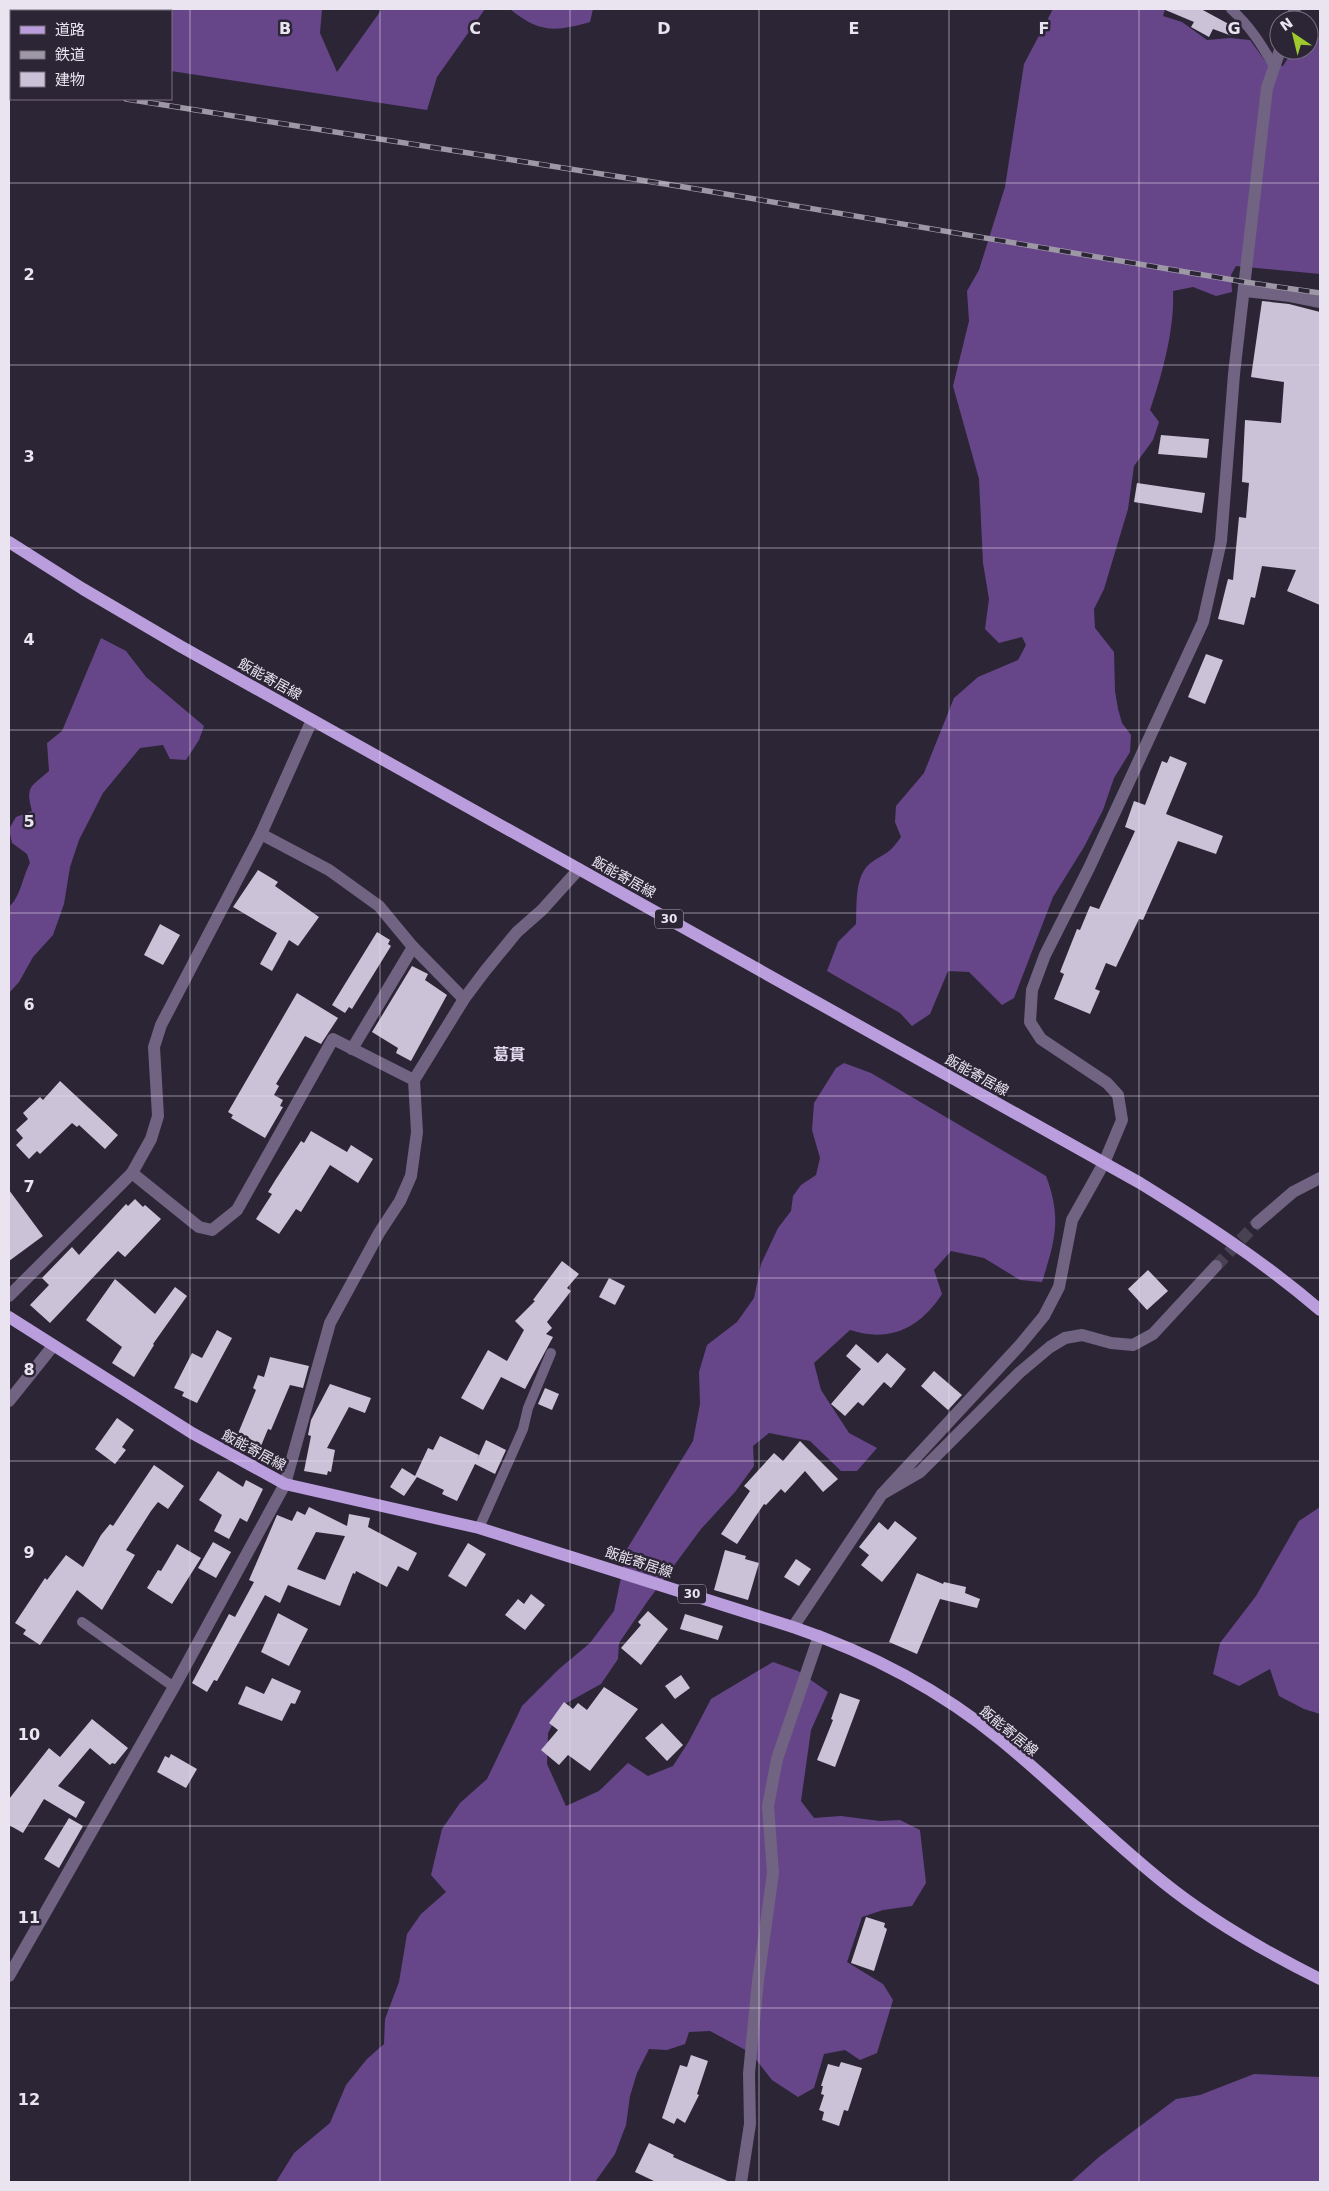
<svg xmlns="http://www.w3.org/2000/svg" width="1329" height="2191" font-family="'DejaVu Sans','Noto Sans JP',sans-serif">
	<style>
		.forest { fill: #664689 }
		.building { fill: #cbc2d7; fill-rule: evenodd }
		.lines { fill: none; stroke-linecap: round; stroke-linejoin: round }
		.minor-tunnel { stroke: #484252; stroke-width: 12; stroke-dasharray: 12 6; stroke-linecap: butt }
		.service { stroke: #716382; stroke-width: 10 }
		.minor { stroke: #716382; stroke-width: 12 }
		.primary { stroke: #b99ddc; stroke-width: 12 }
		.rail-casing { stroke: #9e98a6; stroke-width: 5.5 }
		.rail { stroke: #2c2536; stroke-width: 4; stroke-dasharray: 11; stroke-linecap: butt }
		.grid { fill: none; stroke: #e9e4ef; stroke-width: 1; stroke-opacity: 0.55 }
		.labels { text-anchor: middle; stroke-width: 5; stroke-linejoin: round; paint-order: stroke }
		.shield { fill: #2c2536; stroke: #b0abb8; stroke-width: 1 }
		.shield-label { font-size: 12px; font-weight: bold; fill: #e9e4ef }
		.street-label { font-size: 14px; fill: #e9e4ef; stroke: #2c2536 }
		.quarter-label { font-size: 16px; font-weight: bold; fill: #e2d9ef; stroke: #2c2536 }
		.grid-label { font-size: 16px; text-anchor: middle; font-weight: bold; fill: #e9e4ef; stroke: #2c2536; stroke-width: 5; stroke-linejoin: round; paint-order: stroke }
	</style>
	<rect width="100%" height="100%" fill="#2c2536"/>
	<g class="forest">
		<path d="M96 9H322L320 33 337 72 382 9H485L437 77 427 110 171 71V11H96Z"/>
		<path d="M510 9H593L590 22C555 32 539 33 510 9Z"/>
		<path d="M1053 9H1165L1163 16 1182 22 1207 40 1230 38 1250 40 1266 62 1283 66 1293 50H1309V40L1320 37V274L1236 266 1231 275 1232 292 1216 296 1193 287 1173 291C1175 328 1162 375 1150 410L1159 422 1153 440 1134 466 1128 509 1104 589 1094 609 1095 628 1114 652 1115 691 1118 709 1122 723 1131 735 1130 752 1114 778 1103 810 1084 847 1053 897 1014 998 1002 1005 969 972 948 971 930 1014 912 1026 900 1013 827 971 838 942 856 924C857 905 854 874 872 862 888 851 888 855 901 837L895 822 896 806 924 773 954 698 978 677 1018 660 1026 645 1022 637 999 643 985 629 989 599 983 563 979 479 953 386 969 321 967 291 979 270 1005 187 1024 64Z"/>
		<path d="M101 638 126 651 146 677 204 726 199 740 186 760 170 759 163 745 140 748 103 793 79 840 70 867 64 904 53 935 33 957 19 982 9 993V907C21 896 22 878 30 863L27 854 12 843 9 829 16 817 32 811C25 786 31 787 49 771L47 743 62 731Z"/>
		<path d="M844 1063 871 1073 1046 1176C1062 1218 1055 1241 1042 1282L1020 1280 984 1258 951 1251 934 1270 942 1294C920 1328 890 1343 850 1330L814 1363 821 1390 849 1433 877 1448 857 1471H841L810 1441 769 1433 753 1446 754 1466 735 1492 701 1529 647 1602 619 1643 618 1659 601 1684 563 1705 548 1733 547 1764 566 1806 599 1791 628 1763 648 1776 673 1766 689 1741 711 1699 773 1662 798 1671 828 1692 811 1730 801 1801 814 1818 841 1816 880 1821 900 1820 920 1830 926 1883 912 1906 883 1910 862 1917 847 1962 883 1984 893 2000 877 2053 860 2060 845 2050 824 2054 814 2088 798 2097 772 2080 751 2053 710 2031 689 2032 685 2044 667 2050 649 2049 637 2073 630 2096 626 2125 615 2154 595 2182H276L294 2153 330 2123 346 2085 367 2059 384 2044 385 2019 399 1982 407 1934 421 1914 446 1892 431 1875 442 1829 460 1803 487 1779 522 1706 559 1669 590 1643 614 1611 627 1549 693 1441 700 1404 699 1372 707 1345 737 1322 754 1298 761 1264 778 1228 791 1211 793 1196 801 1185 816 1175 820 1158 812 1130 814 1103 836 1068Z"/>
		<path d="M1320 1507V1714L1304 1709 1279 1696 1270 1669 1239 1686 1213 1674 1220 1643 1256 1596 1299 1521Z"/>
		<path d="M1254 2074 1320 2077V2182H1071L1099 2157 1176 2099 1200 2095Z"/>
	</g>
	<g class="building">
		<path d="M1163 9H1201L1236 28 1232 36 1213 29 1209 37 1191 27 1194 22Z"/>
		<path d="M1262 301 1289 304 1320 312V605L1287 591 1296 570 1262 566 1255 598 1251 597 1244 625 1218 619 1228 579 1233 580 1239 517 1246 518 1249 483 1242 482 1245 420 1281 423 1284 382 1251 377Z"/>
		<path d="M1161 435 1209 439 1207 458 1158 454Z"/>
		<path d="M1137 483 1205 493 1202 513 1134 502Z"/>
		<path d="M1206 654 1223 660 1205 704 1188 697Z"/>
		<path d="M1170 756 1187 763 1166 814 1223 836 1216 854 1178 841 1143 920 1139 919 1116 967 1106 963 1095 989 1100 991 1090 1014 1054 999 1064 974 1060 972 1077 929 1080 930 1090 906 1099 909 1135 831 1125 827 1134 801 1145 805 1162 761 1167 763Z"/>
		<path d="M258 870 278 882 275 886 319 917 298 946 289 940 272 971 260 964 277 933 233 907Z"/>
		<path d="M160 924 180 935 163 965 144 955Z"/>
		<path d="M377 932 390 940 388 944 391 946 352 1009 349 1007 345 1013 332 1005Z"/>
		<path d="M412 966 428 974 425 980 447 995 411 1061 396 1053 398 1048 372 1032Z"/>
		<path d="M297 993 338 1018 321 1044 305 1036 276 1084 279 1086 274 1095 283 1100 280 1106 283 1107 265 1138 231 1118 233 1115 228 1112Z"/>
		<path d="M60 1081 118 1135 105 1149 79 1125 77 1127 72 1123 40 1154 37 1151 29 1159 16 1145 23 1138 16 1130 28 1119 23 1113 40 1097 43 1100Z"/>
		<path d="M311 1131 347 1152 351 1145 373 1159 358 1183 330 1165 301 1212 296 1209 279 1234 256 1219 272 1194 268 1192 276 1179 301 1141 304 1143Z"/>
		<path d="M9 1190 43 1236 9 1261Z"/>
		<path d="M135 1199 143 1207 145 1205 161 1219 125 1257 118 1251 50 1323 30 1305 49 1285 42 1278 72 1247 79 1255 126 1204 128 1206Z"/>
		<path d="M562 1261 579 1274 567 1288 571 1291 547 1322 552 1328 546 1334 553 1337 525 1389 501 1377 483 1410 461 1398 488 1350 507 1361 524 1330 515 1321 535 1301 533 1300Z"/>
		<path d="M1148 1270 1168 1291 1147 1310 1128 1289Z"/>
		<path d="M609 1278 625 1286 615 1305 599 1297Z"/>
		<path d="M115 1279 155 1314 175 1287 187 1296 153 1344 154 1345 134 1377 112 1363 122 1347 86 1320Z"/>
		<path d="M217 1330 232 1338 197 1403 182 1396 184 1392 174 1388 192 1353 202 1358Z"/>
		<path d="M856 1344 878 1363 887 1353 906 1369 891 1388 884 1382 863 1406 858 1402 845 1416 831 1404 861 1369 846 1356Z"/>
		<path d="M270 1357 309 1366 303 1388 290 1385 271 1430 268 1429 261 1446 237 1436 256 1390 253 1388 258 1375 264 1377Z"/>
		<path d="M934 1371 962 1395 948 1410 921 1386Z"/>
		<path d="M330 1384 371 1398 365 1413 349 1407 327 1448 335 1450 331 1472 328 1471 327 1475 304 1471 311 1436 308 1435 311 1420Z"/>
		<path d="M545 1388 559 1394 552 1410 538 1404Z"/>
		<path d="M117 1418 134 1430 122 1447 126 1450 115 1464 95 1449Z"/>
		<path d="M440 1436 479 1455 477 1460 486 1440 506 1450 495 1474 475 1464 457 1501 442 1494 444 1490 417 1477 404 1496 390 1487 402 1468 415 1476 428 1448 433 1450Z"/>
		<path d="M800 1441 838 1479 823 1492 805 1471 785 1493 781 1489 766 1505 764 1504 737 1544 721 1534 750 1491 744 1486 774 1453 783 1461Z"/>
		<path d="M154 1465 184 1486 168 1509 158 1502 151 1511 126 1550 135 1555 102 1610 77 1590 40 1645 23 1634 26 1630 15 1623 45 1578 47 1580 66 1555 83 1567 101 1535 110 1524 113 1526Z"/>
		<path d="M218 1471 243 1487 246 1480 263 1489 247 1522 240 1518 229 1539 214 1531 222 1515 199 1500Z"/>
		<path d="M309 1507 347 1526 349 1514 370 1518 368 1527 417 1553 408 1571 398 1566 387 1587 356 1571 355 1574 353 1573 340 1606 288 1585 280 1603 265 1595 217 1681 214 1680 207 1692 192 1683 229 1614 235 1617 254 1582 249 1580 277 1515 292 1521 297 1511 305 1515ZM316 1532 345 1536 325 1580 297 1569Z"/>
		<path d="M895 1521 917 1538 882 1582 861 1565 869 1555 859 1547 879 1522 888 1530Z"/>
		<path d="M213 1542 231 1552 216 1578 198 1568Z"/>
		<path d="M468 1543 486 1554 466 1587 448 1576Z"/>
		<path d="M177 1544 201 1558 172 1604 147 1588 158 1570 161 1571Z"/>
		<path d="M725 1550 746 1556 745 1559 759 1563 748 1600 714 1590Z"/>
		<path d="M796 1559 811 1569 799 1586 784 1577Z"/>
		<path d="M917 1573 943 1584 944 1582 966 1587 965 1593 980 1599 977 1608 940 1599 917 1654 889 1642Z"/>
		<path d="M531 1594 545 1605 525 1630 505 1615 518 1599 524 1604Z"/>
		<path d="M648 1611 668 1629 641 1665 621 1648 641 1625 638 1622Z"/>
		<path d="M278 1613 308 1629 289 1666 261 1652Z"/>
		<path d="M685 1614 723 1626 718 1640 680 1629Z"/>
		<path d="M681 1675 690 1688 675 1699 665 1686Z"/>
		<path d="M272 1678 301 1691 295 1704 291 1703 282 1721 238 1704 246 1686 264 1694Z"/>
		<path d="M604 1687 638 1709 590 1771 568 1755 559 1765 541 1750 558 1730 549 1723 564 1702 573 1709 578 1703 587 1710Z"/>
		<path d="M840 1693 860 1700 835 1767 817 1760 833 1720 831 1719Z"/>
		<path d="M92 1719 128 1748 115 1764 112 1763 110 1765 90 1748 58 1786 85 1802 76 1818 44 1799 23 1833 9 1825V1799L49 1748 60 1757Z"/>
		<path d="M662 1723 683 1745 667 1761 645 1738Z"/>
		<path d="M171 1754 197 1769 186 1788 157 1772 165 1756 169 1758Z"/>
		<path d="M69 1818 83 1826 59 1868 44 1859Z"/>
		<path d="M866 1917 885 1923 884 1927 887 1929 874 1971 851 1963Z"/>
		<path d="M691 2055 708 2061 697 2094 699 2095 685 2123 677 2118 674 2124 662 2118 680 2065 687 2067Z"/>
		<path d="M841 2062 862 2068 848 2111 844 2110 839 2126 822 2120 824 2112 819 2110 824 2095 821 2094 823 2086H821L828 2064 839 2067Z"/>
		<path d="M649 2143 674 2155 673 2157 730 2182H656L635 2172Z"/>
	</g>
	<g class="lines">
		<path class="minor-tunnel" d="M1216 1266 1257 1223"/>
		<g class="service">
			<path d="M1231 9C1250 26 1261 44 1274 66"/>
			<path d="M479 1528 523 1429 528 1408 551 1353"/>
			<path d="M82 1622 174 1687"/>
		</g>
		<g class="minor">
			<path d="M1291 20 1295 9"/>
			<path d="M1245 291 1290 296 1320 302"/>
			<path d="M261 834 329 870 379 906 413 947 464 999"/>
			<path d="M352 1049 413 947"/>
			<path d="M132 1173 199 1227 212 1230 237 1210 333 1039 414 1080"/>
			<path d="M1257 1223 1293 1192 1320 1178"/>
			<path d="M9 1296 132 1173 151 1139 158 1116 154 1047 161 1025 261 834 312 720"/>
			<path d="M9 1401 53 1346"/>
			<path d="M882 1494 1020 1345 1044 1316 1059 1287 1072 1220 1104 1163 1122 1120 1118 1095 1107 1083 1041 1039 1030 1022 1032 990 1045 955 1089 868 1203 622 1221 541 1234 374 1267 88 1280 50"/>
			<path d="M793 1627 882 1494 920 1472 1019 1373 1050 1347 1065 1338 1082 1335 1111 1343 1133 1345 1153 1334 1216 1266"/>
			<path d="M9 1976 174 1687 285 1484 330 1323 379 1233 400 1201 411 1176 417 1132 414 1080 464 999 485 971 517 932 542 910 579 869"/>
			<path d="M741 2182 750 2124 749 2073 758 1981 773 1873 768 1806 777 1759 819 1636"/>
		</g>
		<g class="primary">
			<path d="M9 542 83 589 180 646 1140 1183C1203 1222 1264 1262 1320 1310"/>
			<path d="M9 1317 192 1433 285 1484 479 1528 793 1627C867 1652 940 1690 1001 1740 1056 1785 1107 1837 1163 1882 1210 1920 1266 1952 1320 1979"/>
		</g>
		<defs>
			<g id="rail">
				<path d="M9 80 11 81"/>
				<path d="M126 99 678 186 1245 282 1320 293"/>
			</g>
		</defs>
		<use href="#rail" class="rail-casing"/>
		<use href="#rail" class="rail"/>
	</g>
	<path class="grid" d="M190 9V2182M380 9V2182M570 9V2182M759 9V2182M949 9V2182M1139 9V2182M9 183H1320M9 365H1320M9 548H1320M9 730H1320M9 913H1320M9 1096H1320M9 1278H1320M9 1461H1320M9 1643H1320M9 1826H1320M9 2008H1320"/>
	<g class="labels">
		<g class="shield">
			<rect x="655" y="909.5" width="28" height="19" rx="4"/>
			<rect x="678" y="1584.5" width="28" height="19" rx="4"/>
		</g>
		<g class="shield-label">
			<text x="669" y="923">30</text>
			<text x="692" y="1598">30</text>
		</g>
		<g class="street-label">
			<text transform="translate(270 679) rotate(29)" y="5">飯能寄居線</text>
			<text transform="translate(624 877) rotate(29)" y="5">飯能寄居線</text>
			<text transform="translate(977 1075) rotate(29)" y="5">飯能寄居線</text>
			<text transform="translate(254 1450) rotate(28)" y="5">飯能寄居線</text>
			<text transform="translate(639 1562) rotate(18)" y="5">飯能寄居線</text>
			<text transform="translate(1009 1731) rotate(39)" y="5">飯能寄居線</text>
		</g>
		<g class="quarter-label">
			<text x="509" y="1060">葛貫</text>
		</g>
	</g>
	<g class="grid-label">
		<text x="285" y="34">B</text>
		<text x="475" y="34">C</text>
		<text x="664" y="34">D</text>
		<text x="854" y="34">E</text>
		<text x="1044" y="34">F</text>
		<text x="1234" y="34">G</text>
		<text x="29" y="280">2</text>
		<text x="29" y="462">3</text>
		<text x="29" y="645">4</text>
		<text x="29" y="827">5</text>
		<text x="29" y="1010">6</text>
		<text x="29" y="1192">7</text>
		<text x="29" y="1375">8</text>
		<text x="29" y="1558">9</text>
		<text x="29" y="1740">10</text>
		<text x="29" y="1923">11</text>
		<text x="29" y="2105">12</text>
	</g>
	<rect width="1329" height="2191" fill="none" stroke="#e9e4ef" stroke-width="20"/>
	<rect x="10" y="10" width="162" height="90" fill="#2c2536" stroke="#787180"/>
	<rect x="20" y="26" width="25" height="8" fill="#b99ddc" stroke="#787180"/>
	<text x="55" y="35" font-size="15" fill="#e9e4ef">道路</text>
	<rect x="20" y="51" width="25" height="8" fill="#9e98a6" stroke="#787180"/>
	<text x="55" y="60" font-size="15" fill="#e9e4ef">鉄道</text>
	<rect x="20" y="72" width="25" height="15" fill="#cbc2d7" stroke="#787180"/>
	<text x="55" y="85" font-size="15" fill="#e9e4ef">建物</text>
	<g transform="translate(1294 35) rotate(325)"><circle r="24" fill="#2c2536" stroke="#787180"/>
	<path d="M0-4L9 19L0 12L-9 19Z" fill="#9eca2e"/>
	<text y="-8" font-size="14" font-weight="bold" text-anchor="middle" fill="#e9e4ef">N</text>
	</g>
</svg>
